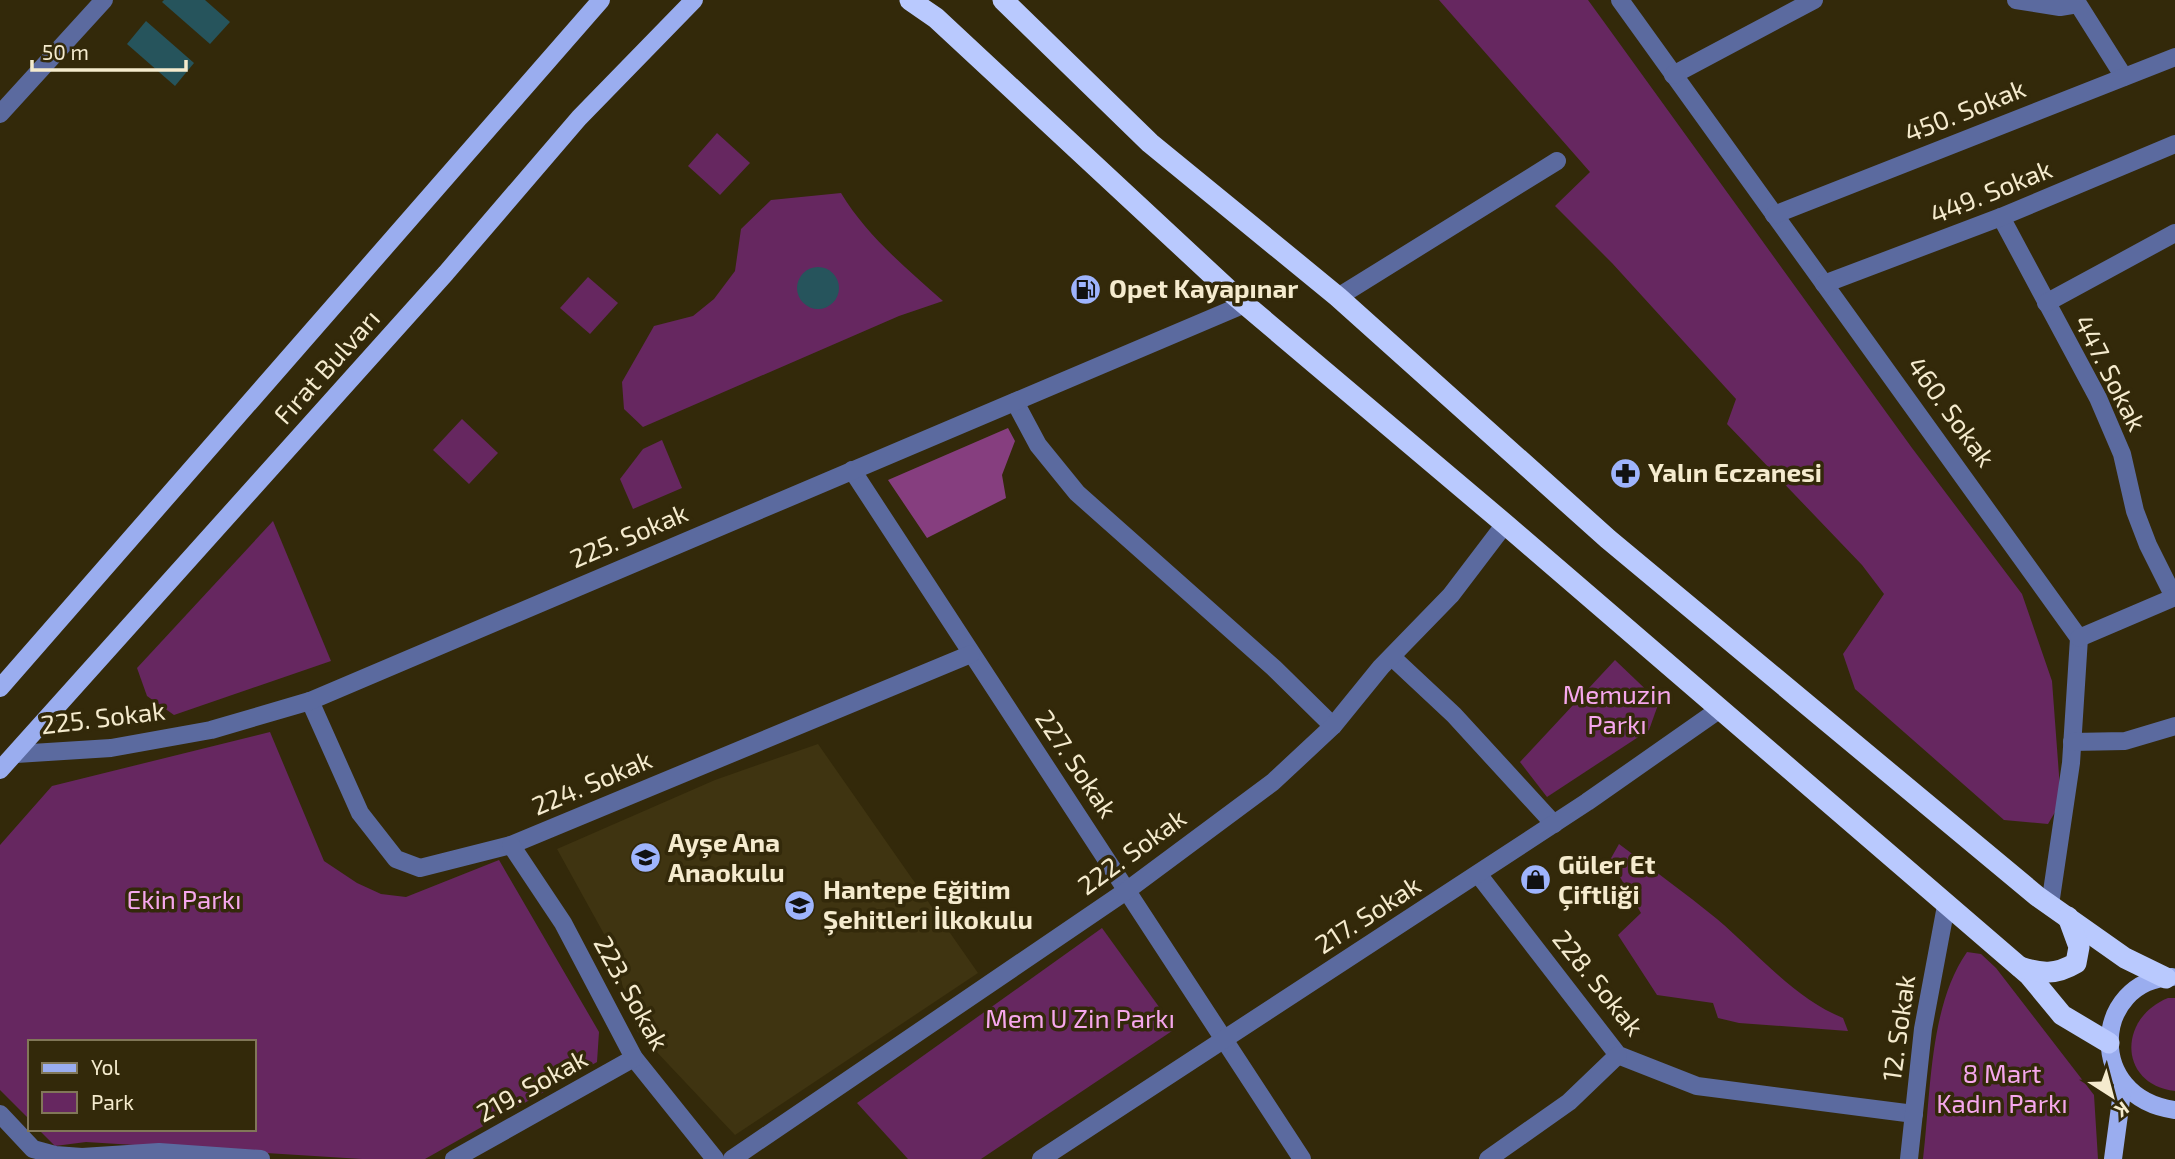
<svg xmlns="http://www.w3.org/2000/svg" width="2175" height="1159" font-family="'Exo 2',sans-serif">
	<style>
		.built { fill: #3f3411 }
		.green { fill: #662760 }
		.forest { fill: #863e7f }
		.water { fill: #26545c }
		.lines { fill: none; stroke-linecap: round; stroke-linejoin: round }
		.minor { stroke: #5b6a9f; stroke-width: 18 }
		.major { stroke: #9aadef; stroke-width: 18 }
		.highway { stroke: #b9c9fe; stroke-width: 21 }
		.labels { text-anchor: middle; stroke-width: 7; stroke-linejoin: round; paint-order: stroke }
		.street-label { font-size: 26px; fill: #f5ebce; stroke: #33290a }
		.poi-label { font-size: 26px; font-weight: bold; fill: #f5ebce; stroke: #33290a; text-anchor: start }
		.park-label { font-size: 26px; fill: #f6a7ec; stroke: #33290a }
	</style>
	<rect width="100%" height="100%" fill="#33290a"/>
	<path class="built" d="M818 744 978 973 735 1135 637 1031 609 943 557 849 715 780Z"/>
	<g class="green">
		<path d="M1439 0H1588L1604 22 1912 448 2022 594 2052 681 2061 802 2048 824 2004 820 1855 689 1843 654 1884 594 1862 565 1727 424 1736 399 1612 263 1555 206 1590 172Z"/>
		<path d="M717 133 750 163 720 195 688 166Z"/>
		<path d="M841 193C867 236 906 268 943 301L899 316 643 427 624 409 622 382 654 326 693 316 714 299 735 271 741 229 771 200Z"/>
		<path d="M588 277 618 303 590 334 560 308Z"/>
		<path d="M462 419 498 453 469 484 433 450Z"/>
		<path d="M662 440 682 488 633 509 620 479 643 449Z"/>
		<path d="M273 521 331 661 174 715 147 696 137 668Z"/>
		<path d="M1615 660 1659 702 1649 730 1547 797 1520 762Z"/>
		<path d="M270 732 324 861 357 883 381 894 406 897 499 860 599 1032 597 1062 425 1159H362L86 1142 55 1146 38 1129H254V1042H30V1120L0 1090V845L52 786Z"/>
		<path d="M1619 844C1652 869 1685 893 1717 919 1757 953 1794 998 1843 1018L1848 1031 1739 1023 1718 1018 1713 1003 1657 995 1618 935 1641 913 1610 860Z"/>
		<path d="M1102 928 1175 1029 981 1159H908L857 1103Z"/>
		<path d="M1967 952 1981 954 1996 968 2094 1095 2098 1159H1923C1931 1094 1929 1006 1967 952Z"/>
		<path d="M2168 998H2175V1091C2118 1084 2118 1018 2168 998Z"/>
	</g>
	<path class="forest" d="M1008 428 1015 441 1002 475 1006 498 927 538 888 480Z"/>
	<g class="water">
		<path d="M164 0H205L230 22 210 44 162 2Z"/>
		<path d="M146 21 194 63 175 86 127 44Z"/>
		<circle cx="818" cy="288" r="21"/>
	</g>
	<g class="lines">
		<g class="minor">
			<path d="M1620 0 2079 638 2071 763 2050 905"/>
			<path d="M2016 0 2060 7 2078 4 2124 77"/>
			<path d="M1673 75 1814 0"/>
			<path d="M0 114 104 0"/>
			<path d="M1774 215 2175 57"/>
			<path d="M2001 217 2098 398 2122 454 2135 511 2148 545 2174 597"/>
			<path d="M1824 284 2001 217 2175 144"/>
			<path d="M1338 297 1557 161"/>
			<path d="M2046 303 2175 233"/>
			<path d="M1015 402 1038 445 1077 493 1274 668 1333 726"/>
			<path d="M852 470 1302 1159"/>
			<path d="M2079 638 2175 597"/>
			<path d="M1392 657 1454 715 1554 824"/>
			<path d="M310 701 360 813 396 859 420 868 511 845 971 654"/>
			<path d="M2072 742 2125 741 2175 726"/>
			<path d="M16 754 111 748 211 730 310 701 1245 304"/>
			<path d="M511 845 563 923 634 1058 715 1159"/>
			<path d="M1478 874 1618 1055 1697 1086 1914 1114"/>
			<path d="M0 1114 33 1149 55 1155 82 1157 159 1152 261 1159"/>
			<path d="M454 1159 634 1058"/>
			<path d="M732 1159 1129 889 1273 782 1333 726 1381 667 1451 595 1505 524"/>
			<path d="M1041 1159 1587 802 1720 709"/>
			<path d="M1488 1159 1569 1102 1618 1055"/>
			<path d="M1909 1159 1923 1029 1946 906"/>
		</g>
		<g class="major">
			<path d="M0 688 601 0"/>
			<path d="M0 770 446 273 579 118 694 0"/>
			<path d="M2172 977C2093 980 2084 1098 2175 1110"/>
			<path d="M2113 1159 2123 1085"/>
		</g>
		<g class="highway">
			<path d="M910 0 936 18 1234 295 1505 524 2029 975 2062 1015 2109 1043"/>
			<path d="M1003 0 1150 143 1338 297 1608 539 2037 896 2125 958 2166 978"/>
			<path d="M2020 967C2041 974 2056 975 2076 963L2079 947 2068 917"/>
		</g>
	</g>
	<defs>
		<symbol id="fuel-disc" viewBox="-11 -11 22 22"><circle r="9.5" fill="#9eb4fd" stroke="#33290a"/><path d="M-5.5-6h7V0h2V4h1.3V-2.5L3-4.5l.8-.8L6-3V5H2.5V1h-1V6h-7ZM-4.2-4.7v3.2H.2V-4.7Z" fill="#111"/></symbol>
		<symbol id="pharmacy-disc" viewBox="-11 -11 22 22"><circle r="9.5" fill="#9eb4fd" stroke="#33290a"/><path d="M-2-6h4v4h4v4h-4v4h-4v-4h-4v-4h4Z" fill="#111"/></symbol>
		<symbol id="school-disc" viewBox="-11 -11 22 22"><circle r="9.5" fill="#9eb4fd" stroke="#33290a"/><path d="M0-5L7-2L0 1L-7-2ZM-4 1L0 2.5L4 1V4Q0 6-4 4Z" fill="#111"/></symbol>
		<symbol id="shop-disc" viewBox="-11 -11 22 22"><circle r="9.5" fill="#9eb4fd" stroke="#33290a"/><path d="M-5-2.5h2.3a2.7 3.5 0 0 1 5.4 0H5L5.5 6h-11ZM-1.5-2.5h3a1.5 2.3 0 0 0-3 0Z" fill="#111"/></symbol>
	</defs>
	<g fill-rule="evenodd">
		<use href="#fuel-disc" x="1068" y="272" width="35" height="35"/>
		<use href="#pharmacy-disc" x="1608" y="456" width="35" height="35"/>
		<use href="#school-disc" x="628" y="840" width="35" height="35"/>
		<use href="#shop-disc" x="1518" y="862" width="35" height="35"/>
		<use href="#school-disc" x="782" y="888" width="35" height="35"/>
	</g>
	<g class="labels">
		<g class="street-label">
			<text transform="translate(1965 111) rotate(-22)" y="9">450. Sokak</text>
			<text transform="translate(1991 192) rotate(-22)" y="9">449. Sokak</text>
			<text transform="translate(327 367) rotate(-48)" y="9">Fırat Bulvarı</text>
			<text transform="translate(2110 373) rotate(63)" y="9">447. Sokak</text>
			<text transform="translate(1951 412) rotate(54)" y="9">460. Sokak</text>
			<text transform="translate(629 536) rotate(-23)" y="9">225. Sokak</text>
			<text transform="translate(103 718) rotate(-7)" y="9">225. Sokak</text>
			<text transform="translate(1076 764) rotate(56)" y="9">227. Sokak</text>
			<text transform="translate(592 783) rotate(-23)" y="9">224. Sokak</text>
			<text transform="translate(1132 852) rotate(-36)" y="9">222. Sokak</text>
			<text transform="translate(1368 915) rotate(-33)" y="9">217. Sokak</text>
			<text transform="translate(1598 983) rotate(51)" y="9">228. Sokak</text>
			<text transform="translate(631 993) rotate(61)" y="9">223. Sokak</text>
			<text transform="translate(1899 1028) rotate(-82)" y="9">12. Sokak</text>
			<text transform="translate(532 1086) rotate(-29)" y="9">219. Sokak</text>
		</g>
		<g class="poi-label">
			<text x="1109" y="298">Opet Kayapınar</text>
			<text x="1648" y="482">Yalın Eczanesi</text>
			<text x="668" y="852">Ayşe Ana<tspan x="668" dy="30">Anaokulu</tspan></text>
			<text x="1558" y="874">Güler Et<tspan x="1558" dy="30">Çiftliği</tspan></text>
			<text x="823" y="899">Hantepe Eğitim<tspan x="823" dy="30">Şehitleri İlkokulu</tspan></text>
		</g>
		<g class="park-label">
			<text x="1617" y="704">Memuzin<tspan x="1617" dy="30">Parkı</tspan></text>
			<text x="184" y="909">Ekin Parkı</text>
			<text x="1080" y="1028">Mem U Zin Parkı</text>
			<text x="2002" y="1083">8 Mart<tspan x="2002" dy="30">Kadın Parkı</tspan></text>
		</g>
	</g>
	<rect x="28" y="1040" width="228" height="91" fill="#33290a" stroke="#817758" stroke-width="2"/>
	<rect x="42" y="1063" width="35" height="10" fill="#9aadef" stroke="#817758" stroke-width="2"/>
	<text x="91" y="1075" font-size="21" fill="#f5ebce">Yol</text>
	<rect x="42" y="1092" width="35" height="21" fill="#662760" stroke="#817758" stroke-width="2"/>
	<text x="91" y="1110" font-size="21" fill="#f5ebce">Park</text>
	<g transform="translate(2112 1096) rotate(144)" stroke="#33290a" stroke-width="5" paint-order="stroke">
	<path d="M0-5L12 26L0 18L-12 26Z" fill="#f5ebce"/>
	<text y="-10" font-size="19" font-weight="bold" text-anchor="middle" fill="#f5ebce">K</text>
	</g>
	<path d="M32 60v10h154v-10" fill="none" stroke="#f5ebce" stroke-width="3.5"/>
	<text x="42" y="60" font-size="21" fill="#f5ebce" stroke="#33290a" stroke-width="5" paint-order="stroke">50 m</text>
</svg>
